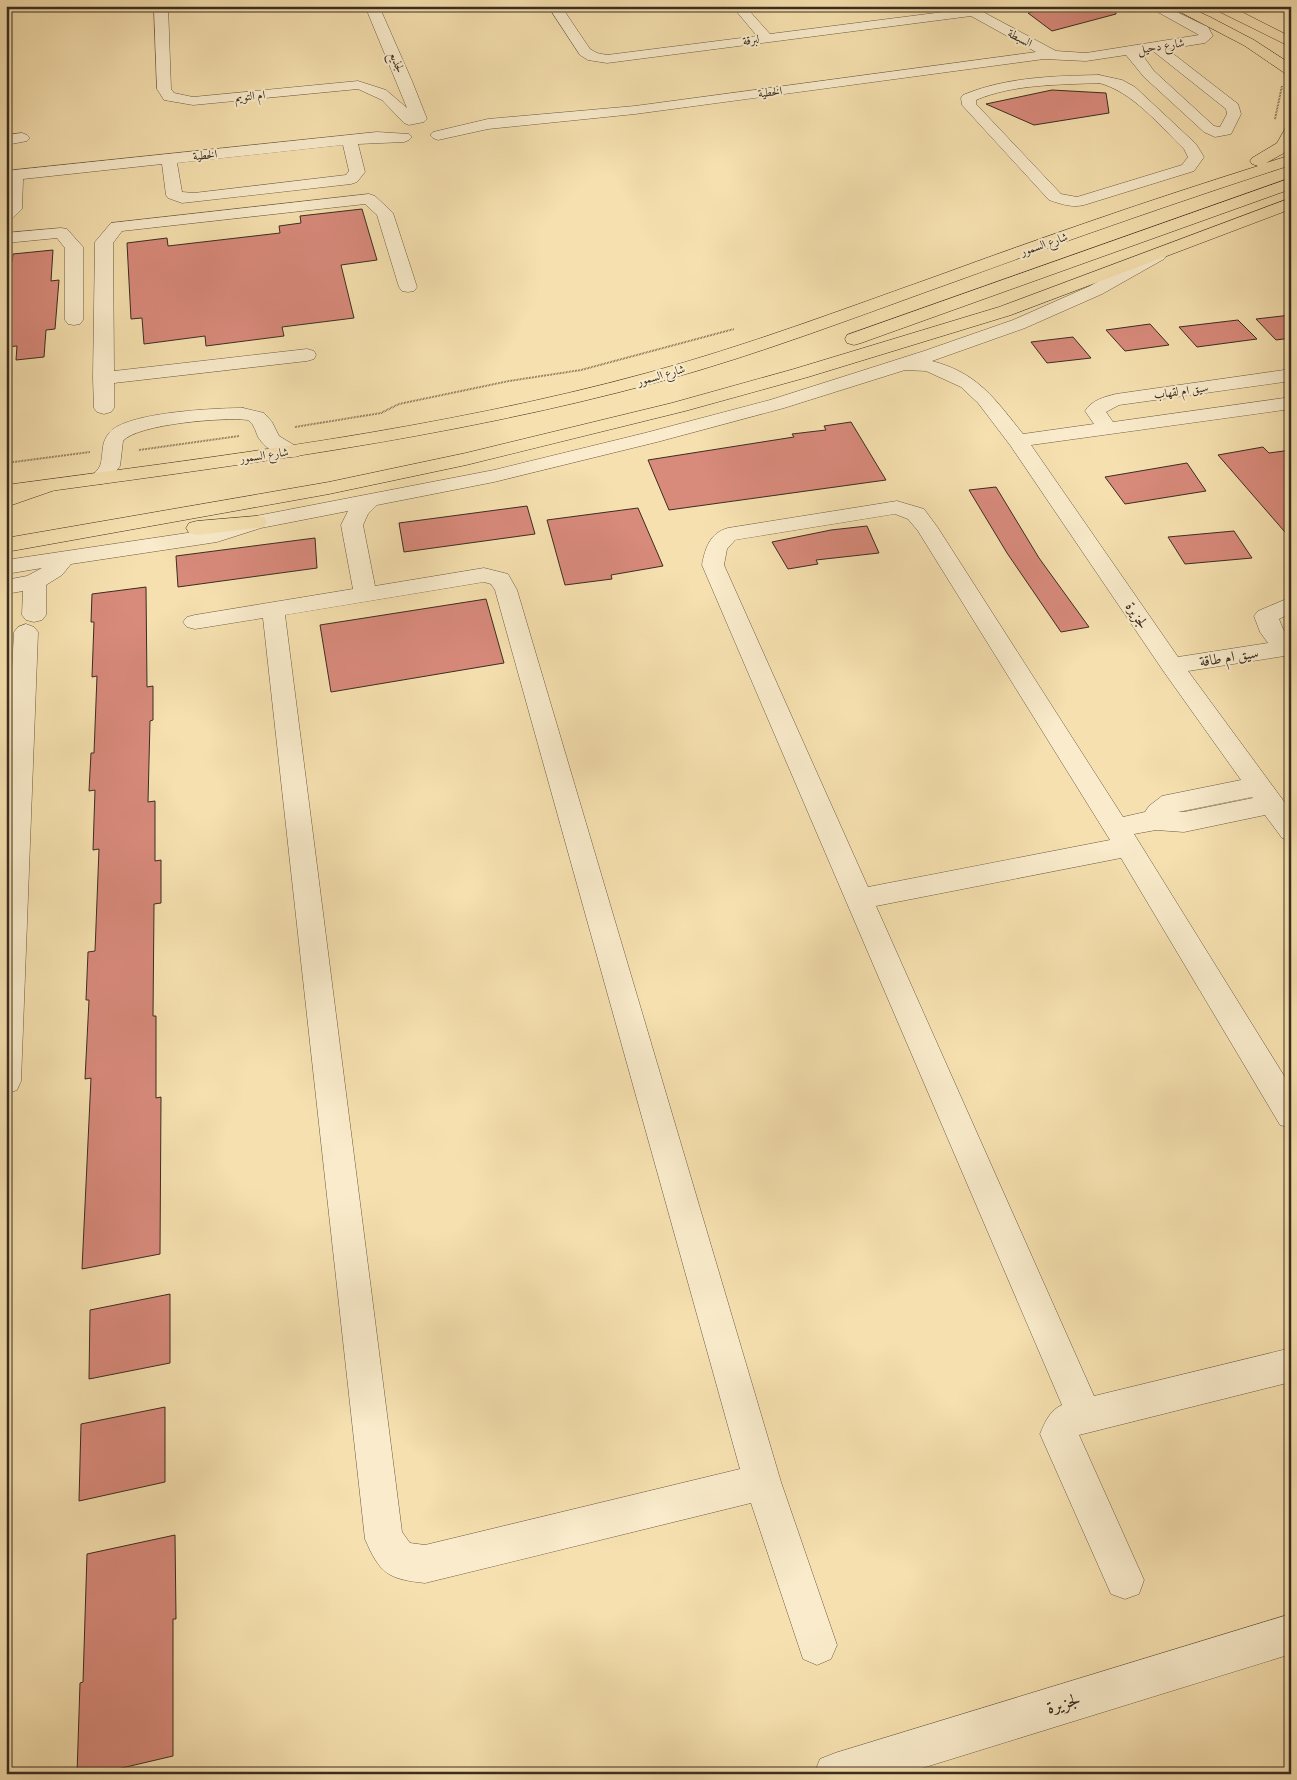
<svg xmlns="http://www.w3.org/2000/svg" width="1297" height="1780" font-family="'Libre Bodoni',Amiri,serif">
	<style>
		.building { fill: #d88a7b; stroke: #3a2d21 }
		.lines { fill: none; stroke-linecap: round; stroke-linejoin: round }
		.minor-casing { stroke: #695a44; stroke-width: 1 }
		.major-casing { stroke: #3a2d21; stroke-width: 1 }
		.highway-casing { stroke: #3a2d21; stroke-width: 1 }
		.path { stroke: #3a2d21; stroke-width: 2; stroke-dasharray: 0.5 1; stroke-linecap: butt }
		.minor { fill: #f9ebcb; fill-rule: evenodd }
		.major { fill: #f6e0af; fill-rule: evenodd }
		.highway { fill: #f6e0af; fill-rule: evenodd }
		.labels { text-anchor: middle; stroke-width: 4; stroke-linejoin: round; paint-order: stroke }
		.far-street-label { font-size: 12px; fill: #3a2d21; stroke: #f9ebcb }
		.street-label { font-size: 15px; fill: #3a2d21; stroke: #f9ebcb }
		.near-street-label { font-size: 18px; fill: #3a2d21; stroke: #f9ebcb }
	</style>
	<rect width="100%" height="100%" fill="#f6e0af"/>
	<filter id="stains"><feTurbulence type="fractalNoise" baseFrequency=".004" numOctaves="4"/><feColorMatrix values="0 0 0 0 .2 0 0 0 0 .09 0 0 0 0 .02 0 0 0 .5 -.17"/></filter>
	<radialGradient id="worn" r=".72"><stop offset=".6" stop-color="#630" stop-opacity="0"/><stop offset="1" stop-color="#630" stop-opacity=".3"/></radialGradient>
	<g class="building">
		<path d="M1054 6H1115L1116 14 1052 31 1028 13Z"/>
		<path d="M1052 90 1106 93 1109 113 1034 125 986 104Z"/>
		<path d="M362 209 377 260 341 265 354 318 282 327 284 336 206 346 205 336 144 344 142 318 131 319 127 243 167 238 168 246 280 233 279 226 301 223 300 216Z"/>
		<path d="M53 250 51 281 59 280 55 329 46 330 44 357 16 360 17 346 6 347V262H12L13 254Z"/>
		<path d="M1291 315V338L1276 340 1256 319Z"/>
		<path d="M1238 320 1257 339 1197 347 1179 327Z"/>
		<path d="M1150 324 1169 345 1125 351 1106 330Z"/>
		<path d="M1073 337 1091 358 1047 363 1031 342Z"/>
		<path d="M851 422 886 480 669 510 648 460 794 437 792 434 826 430 824 426Z"/>
		<path d="M1263 447 1269 453 1291 450V539L1218 455Z"/>
		<path d="M1187 463 1206 491 1125 504 1105 477Z"/>
		<path d="M996 487 1039 558 1089 627 1061 632 1007 553 969 490Z"/>
		<path d="M527 506 535 534 404 552 399 523Z"/>
		<path d="M638 508 663 566 611 575 612 579 565 585 547 520Z"/>
		<path d="M867 526 879 553 816 560 818 564 788 569 772 542 831 530Z"/>
		<path d="M1234 531 1252 558 1185 564 1168 537Z"/>
		<path d="M315 538 317 568 178 587 176 556Z"/>
		<path d="M146 587 147 687 153 686V720L150 721 148 802 155 801V861L161 860V903L154 904 153 1016H156V1098L161 1097 160 1254 82 1269 91 1078 85 1079 89 1000H86L88 952 95 951 99 849 93 850 95 790 89 791 91 753H94L97 676 92 677 94 622H91L92 594Z"/>
		<path d="M486 599 504 663 331 692 320 625Z"/>
		<path d="M170 1294V1363L89 1379 90 1310Z"/>
		<path d="M165 1407V1482L79 1501 81 1424Z"/>
		<path d="M175 1535 176 1619H173V1756L96 1774H77L80 1683 83 1682 87 1554Z"/>
	</g>
	<g class="lines">
		<defs>
			<g id="minor">
				<path d="M154 6H168L171 89 174 93 193 97 358 81 386 90 407 108 365 6H379L412 81 427 119 424 122 409 125 404 123 382 100 358 89 193 105 164 100 157 89Z"/>
				<path d="M548 6H561L590 49 597 53 607 55 757 36 732 6H745L770 34 959 10 956 6H972L1056 51 1086 53 1199 35 1147 6H1164L1208 27 1213 36 1205 43 1167 49 1238 104 1241 114 1231 134 1215 137 1204 132 1144 77 1126 55 1086 61 1044 59 635 114 488 129 438 140 433 138 430 135 433 132 488 119 635 106 1036 52 971 16 607 63 588 60 580 55ZM1153 51 1226 109 1227 114 1220 127 1214 126 1154 71 1141 53Z"/>
				<path d="M1099 75 1122 80 1135 87 1196 144 1204 157 1194 171 1084 205C1072 208 1061 204 1049 200L962 105 961 98 963 95C1006 77 1053 76 1099 75ZM1099 83C1132 91 1160 126 1184 149L1188 157 1182 165 1077 197 1061 194 976 104V100C1014 84 1058 85 1099 83Z"/>
				<path d="M377 132 409 134 412 137 409 140 404 142 358 144 365 172 357 182 351 184 182 203 168 198 166 195 162 164 23 179 22 209 12 219 6 220V171ZM343 145 349 171 346 175 194 193 182 192 177 163Z"/>
				<path d="M22 133 27 135 30 138 27 141 6 145V135Z"/>
				<path d="M369 194 375 196 393 213 417 287 414 291 408 292 402 291 399 287 377 215 365 204 122 231 113 243 114 371 307 349 314 351 316 355 314 359 307 361 114 383V408L111 412 104 414 97 412 94 408 93 378 95 242 111 223Z"/>
				<path d="M61 228 67 229 83 247V320L80 324 74 325 68 324 65 320V248L57 238 6 243V233Z"/>
				<path d="M1158 250 1164 251 1167 255 1164 259 1102 294 1025 328 932 361C978 373 995 399 1023 434L1094 424 1085 411C1092 400 1104 397 1116 394L1291 369V381L1119 405 1106 412 1113 422 1291 397V409L1031 445 1178 657 1268 643 1260 632 1254 616 1258 611 1291 597V613L1279 619 1283 629 1291 638V655L1188 671 1291 811V841L1282 838 1265 815 1184 832 1156 830 1134 834 1291 1087V1128L1280 1125 1121 858 876 906 1094 1396 1291 1348V1382L1079 1435 1144 1580 1139 1594 1125 1599 1111 1594 1040 1434C1045 1422 1050 1410 1062 1405L702 565C705 548 710 533 728 528L897 501 924 509 938 528 1123 817 1145 812 1149 806 1162 796 1241 780 1164 672 1010 445 978 403 961 387 926 371 905 370 784 408 657 442 494 482 377 505 368 514 363 525 375 586 484 568 508 574 517 590 781 1482 837 1645 831 1659 817 1665 803 1659 751 1503 425 1583C388 1579 380 1574 365 1539L263 618 195 629 187 627 183 622 187 617 195 615 353 589 341 525 348 511 261 528 217 542 71 564 62 575 46 585V615L42 620 34 622 26 620 22 615 23 591 6 594V580L27 576 42 568 6 574V560L214 529 256 516 494 470 645 433 770 400 924 351 1013 320 1090 286 1152 251ZM895 514 908 519 918 531 1110 840 868 887 724 565 727 549 735 540ZM484 582 491 584 495 590 740 1469 425 1545 410 1543 402 1532 285 615ZM1252 797 1253 798 1184 812H1178Z"/>
				<path d="M243 408 264 413 272 422 279 436 299 448 302 452 299 456C284 460 266 450 258 437 255 430 254 424 248 420 225 417 137 424 123 441L120 466 108 482 101 484 94 482 91 478C93 474 98 470 100 466 104 454 100 444 109 433 125 412 217 408 243 408Z"/>
				<path d="M26 624 34 627 38 632 21 1081 17 1090 6 1094V786L14 632 18 627Z"/>
				<path d="M1291 1614V1654L903 1774H814L820 1759 835 1753Z"/>
			</g>
			<g id="major">
				<path d="M1169 6H1186L1210 17 1254 40 1291 64V75L1286 74 1245 46Z"/>
				<path d="M1215 6H1230L1291 37V47L1216 10Z"/>
				<path d="M1291 125V146L1284 153 1266 163 1291 155V165C1180 201 1071 239 962 279 861 315 761 354 658 382 444 440 225 467 6 497V485C221 456 438 430 647 373 746 346 841 310 937 276 1043 237 1150 200 1258 166L1252 164 1250 161 1252 158 1277 143 1286 127Z"/>
				<path d="M1291 178V189L861 343 854 345 847 343 845 339 847 335Z"/>
				<path d="M1291 198V209L1011 315 808 377 685 411 466 465 329 494 6 552V538L329 482 466 453 672 403 794 369 999 307Z"/>
				<path d="M256 516 264 517 267 522 264 527 197 535 189 533 186 528 189 523 197 521Z"/>
			</g>
			<path id="highway" d="M48 480 55 482 58 486 55 490 6 507V494Z"/>
		</defs>
		<use href="#minor" class="minor-casing"/>
		<use href="#major" class="major-casing"/>
		<use href="#highway" class="highway-casing"/>
		<g class="path">
			<path d="M1275 119 1282 86"/>
			<path d="M295 427 381 413 399 404 509 381 581 370 734 329"/>
			<path d="M139 450 239 436"/>
			<path d="M6 463 90 452"/>
		</g>
		<use href="#minor" class="minor"/>
		<use href="#major" class="major"/>
		<use href="#highway" class="highway"/>
	</g>
	<g class="labels">
		<g class="far-street-label">
			<text transform="translate(1020 38) rotate(28)" y="4">السبطة</text>
			<text transform="translate(751 40) rotate(-8)" y="4">لبرقة</text>
			<text transform="translate(1161 46) rotate(-9)" y="4">شارع دحيل</text>
			<text transform="translate(397 62) rotate(66)" y="4">لجذيع</text>
			<text transform="translate(770 92) rotate(-7)" y="4">الخطية</text>
			<text transform="translate(250 96) rotate(-6)" y="4">ام التويم</text>
			<text transform="translate(205 155) rotate(-6)" y="4">الخطية</text>
			<text transform="translate(1044 244) rotate(-19)" y="4">شارع السمور</text>
			<text transform="translate(661 375) rotate(-16)" y="4">شارع السمور</text>
			<text transform="translate(1181 391) rotate(-8)" y="4">سيق ام لقهاب</text>
			<text transform="translate(264 455) rotate(-8)" y="4">شارع السمور</text>
		</g>
		<g class="street-label">
			<text transform="translate(1137 615) rotate(56)" y="5">لجزيرة</text>
			<text transform="translate(1229 657) rotate(-9)" y="5">سيق ام طاقة</text>
		</g>
		<g class="near-street-label">
			<text transform="translate(1063 1703) rotate(-17)" y="6">لجزيرة</text>
		</g>
	</g>
	<rect width="1297" height="1780" fill="none" stroke="#f6e0af" stroke-width="25"/>
	<rect x="8" y="8" width="1282" height="1765" fill="none" stroke="#3a2d21" stroke-width="2.5"/>
	<rect x="12" y="12" width="1272" height="1755" fill="none" stroke="#3a2d21"/>
	<rect width="100%" height="100%" filter="url(#stains)"/>
	<rect width="100%" height="100%" fill="url(#worn)"/>
</svg>
